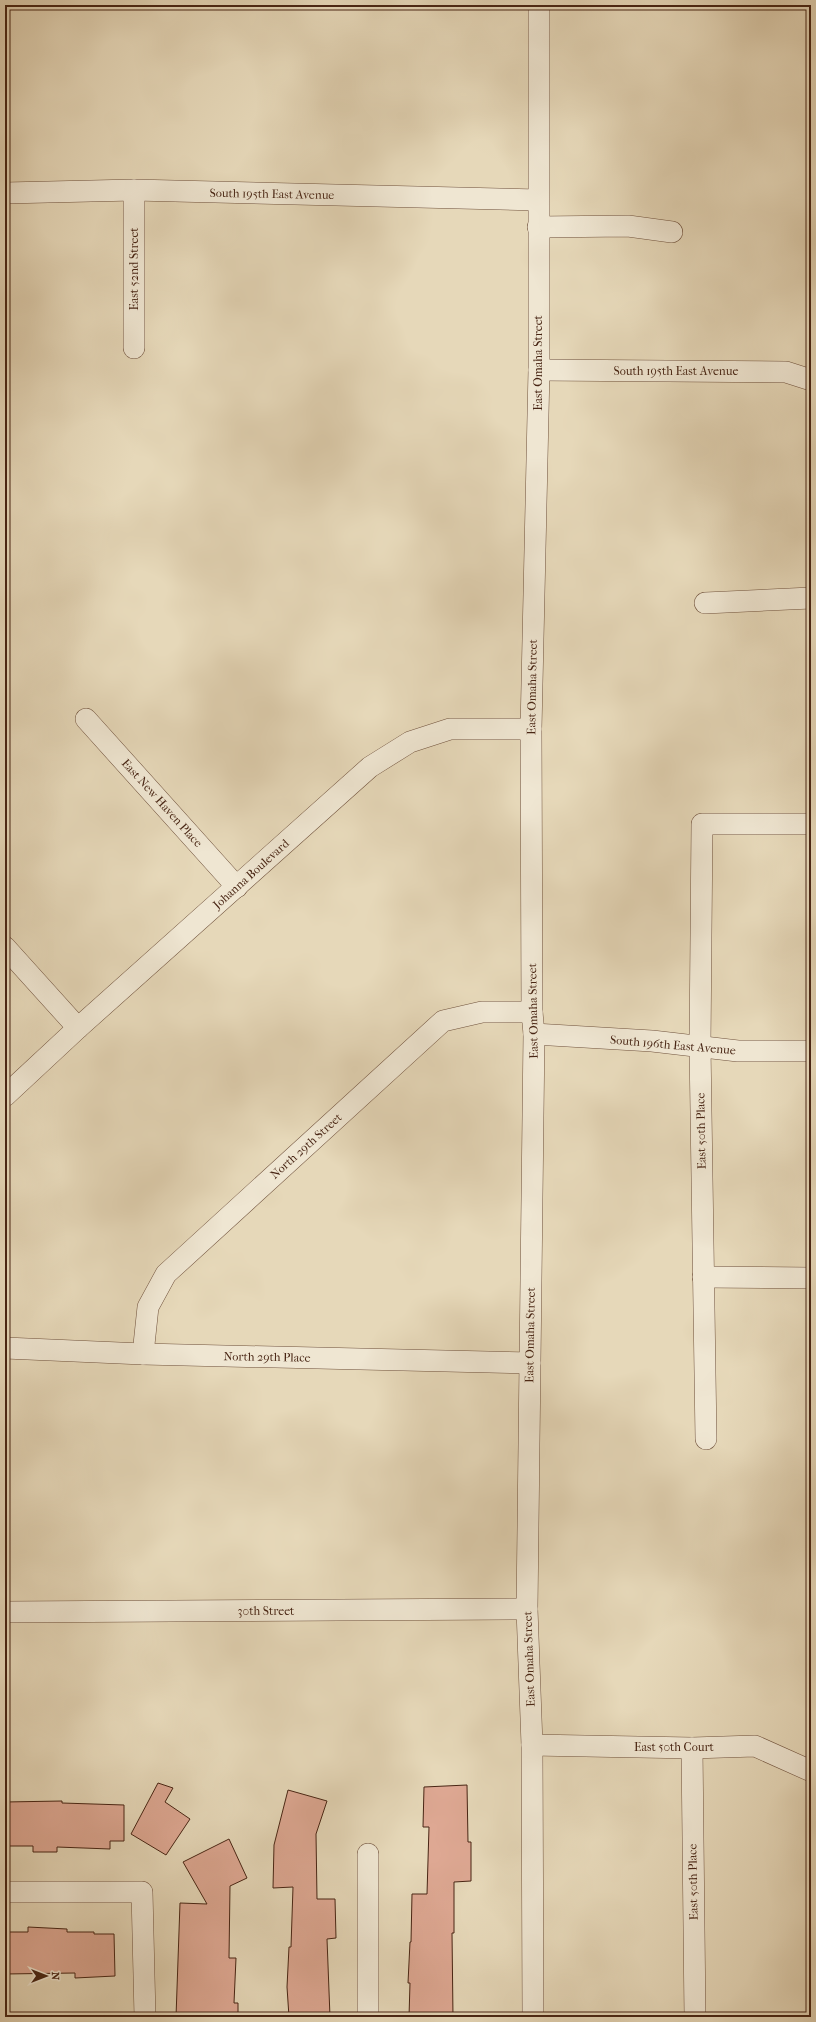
<svg xmlns="http://www.w3.org/2000/svg" width="816" height="2022" font-family="'IM FELL French Canon',serif">
	<style>
		.building { fill: #dea893; stroke: #482514 }
		.lines { fill: none; stroke-linecap: round; stroke-linejoin: round }
		.minor-casing { stroke: #70523d; stroke-width: 22 }
		.minor { stroke: #efe6d2; stroke-width: 21 }
		.labels { text-anchor: middle; stroke-width: 3; stroke-linejoin: round; paint-order: stroke }
		.street-label { font-size: 12px; fill: #482514; stroke: #efe6d2 }
	</style>
	<rect width="100%" height="100%" fill="#e6d8b9"/>
	<filter id="stains"><feTurbulence type="fractalNoise" baseFrequency=".005" numOctaves="4"/><feColorMatrix values="0 0 0 0 .2 0 0 0 0 .09 0 0 0 0 .02 0 0 0 .5 -.17"/></filter>
	<radialGradient id="worn" r=".72"><stop offset=".6" stop-color="#630" stop-opacity="0"/><stop offset="1" stop-color="#630" stop-opacity=".3"/></radialGradient>
	<g class="building">
		<path d="M158 1783 173 1788 165 1802 190 1819 166 1855 131 1834Z"/>
		<path d="M467 1785 468 1842H471V1881L454 1882V1933H452L453 2017H409L410 1983H408L410 1942H411L412 1894H427L429 1827H423L424 1787Z"/>
		<path d="M288 1790 327 1801 316 1834 317 1899H335L336 1938 327 1939 330 2017H289L287 1987 289 1947H291L293 1887 273 1888 274 1845Z"/>
		<path d="M62 1801V1803L124 1805V1841H110V1849L57 1847V1852H33V1846H5V1802Z"/>
		<path d="M229 1839 247 1878 230 1886 229 1958H236L234 2003H238V2017H176L180 1903 207 1904 183 1862Z"/>
		<path d="M28 1927 67 1929V1932H94V1934H114L115 1976 75 1978V1973L5 1974V1932H28Z"/>
	</g>
	<g class="lines">
		<defs>
			<g id="minor">
				<path d="M134 190V348"/>
				<path d="M5 193 134 190 538 200"/>
				<path d="M538 227 628 226 672 232"/>
				<path d="M539 370 786 372 811 380"/>
				<path d="M705 603 811 598"/>
				<path d="M86 719 237 887"/>
				<path d="M5 947 78 1028"/>
				<path d="M534 1034 652 1041 738 1051H811"/>
				<path d="M5 1096 78 1028 370 767 410 742 450 729H531"/>
				<path d="M703 1277 811 1278"/>
				<path d="M5 1348 143 1354 530 1363"/>
				<path d="M143 1354 148 1307 166 1274 443 1021 482 1012H532"/>
				<path d="M706 1439 700 1046 702 824H811"/>
				<path d="M5 1612 527 1609"/>
				<path d="M532 1745 692 1748 755 1746 811 1771"/>
				<path d="M692 1748 695 2017"/>
				<path d="M5 1892H142L145 2017"/>
				<path d="M368 2017V1854"/>
				<path d="M533 2017 532 1745 527 1609 534 1034 532 1012 531 729 539 370V5"/>
			</g>
		</defs>
		<use href="#minor" class="minor-casing"/>
		<use href="#minor" class="minor"/>
	</g>
	<g class="labels">
		<g class="street-label">
			<text transform="translate(272 194) rotate(1)" y="4">South 195th East Avenue</text>
			<text transform="translate(134 269) rotate(-90)" y="4">East 52nd Street</text>
			<text transform="translate(538 363) rotate(-90)" y="4">East Omaha Street</text>
			<text x="676" y="375">South 195th East Avenue</text>
			<text transform="translate(532 687) rotate(-89)" y="4">East Omaha Street</text>
			<text transform="translate(162 803) rotate(48)" y="4">East New Haven Place</text>
			<text transform="translate(251 874) rotate(-42)" y="4">Johanna Boulevard</text>
			<text transform="translate(533 1011) rotate(-91)" y="4">East Omaha Street</text>
			<text transform="translate(673 1045) rotate(5)" y="4">South 196th East Avenue</text>
			<text transform="translate(701 1131) rotate(-91)" y="4">East 50th Place</text>
			<text transform="translate(306 1146) rotate(-42)" y="4">North 29th Street</text>
			<text transform="translate(530 1335) rotate(-89)" y="4">East Omaha Street</text>
			<text transform="translate(267 1357) rotate(1)" y="4">North 29th Place</text>
			<text x="266" y="1615">30th Street</text>
			<text transform="translate(529 1659) rotate(-92)" y="4">East Omaha Street</text>
			<text x="674" y="1751">East 50th Court</text>
			<text transform="translate(693 1882) rotate(-91)" y="4">East 50th Place</text>
		</g>
	</g>
	<rect width="816" height="2022" fill="none" stroke="#e6d8b9" stroke-width="20"/>
	<rect x="6" y="6" width="804" height="2010" fill="none" stroke="#482514" stroke-width="2"/>
	<rect x="10" y="10" width="796" height="2002" fill="none" stroke="#482514"/>
	<g transform="translate(46 1976) rotate(90)" stroke="#efe6d2" stroke-width="3" paint-order="stroke">
	<path d="M0-3L7 15L0 10L-7 15Z" fill="#482514"/>
	<text y="-6" font-size="11" font-weight="bold" text-anchor="middle" fill="#482514">N</text>
	</g>
	<rect width="100%" height="100%" filter="url(#stains)"/>
	<rect width="100%" height="100%" fill="url(#worn)"/>
</svg>
